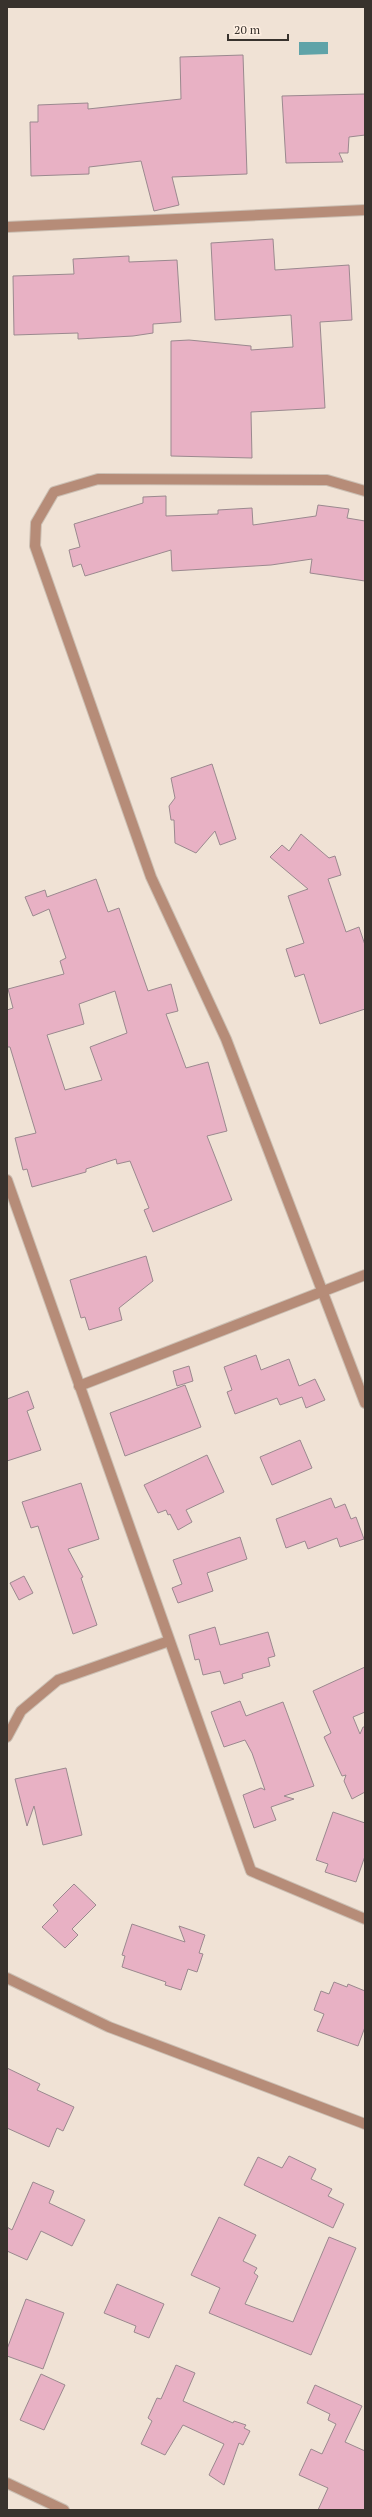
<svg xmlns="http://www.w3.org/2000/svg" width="372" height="2517" font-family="'PT Serif',serif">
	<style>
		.water { fill: #5fa3a8 }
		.building { fill: #e8b1c4; stroke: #9b898f; fill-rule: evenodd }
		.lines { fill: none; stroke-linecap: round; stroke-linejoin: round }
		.minor-casing { stroke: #cbbfb3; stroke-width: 12 }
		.minor { stroke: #b68c78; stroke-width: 10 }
	</style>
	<rect width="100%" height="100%" fill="#f0e2d5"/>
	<path class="water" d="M299 42H328V54L299 55Z"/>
	<g class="building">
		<path d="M243 55 247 174 172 177 179 205 154 211 141 161 89 167V174L31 176 30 122H38V105L88 103V109L181 99 180 57Z"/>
		<path d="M365 94V135L349 137 348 153H339L343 162 286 163 282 96Z"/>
		<path d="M273 239 275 270 349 265 352 320 320 322 325 408 251 412 252 458 171 456V341L189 340 251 346V350L293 347 291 315 215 320 211 243Z"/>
		<path d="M129 256V262L177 260 181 322 153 324V333L133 336 78 339V333L14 335 13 276 74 274 73 259Z"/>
		<path d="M166 496V516L218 514V510L252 508 253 525 316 516 318 505 349 509 347 518 365 521V581L310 573 312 559 271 565 172 571 171 550 85 576 81 564 73 567 69 550 80 547 74 524 143 503V497Z"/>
		<path d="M212 764 236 839 220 845 215 831 196 853 175 843 174 820H171L169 806 175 798 171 778Z"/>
		<path d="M301 834 329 858 335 856 341 875 328 879 346 932 359 927 365 945V1009L320 1024 304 974 295 977 286 949 304 943 288 896 308 889 270 857 282 845 289 851Z"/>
		<path d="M96 879 108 912 119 908 148 991 171 984 178 1011 166 1014 186 1068 208 1062 227 1131 207 1136 232 1200 153 1232 144 1210 149 1208 130 1161 117 1164 116 1159 86 1169V1172L32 1187 27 1169 23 1170 15 1138 36 1133 10 1047H7V1010L13 1008 8 989 64 974 60 961 66 958 49 909 33 916 25 897 45 890 47 897ZM115 991 127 1033 90 1047 102 1080 65 1090 47 1035 84 1024 79 1004Z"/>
		<path d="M146 1256 153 1281 119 1308 122 1320 89 1330 85 1317 81 1318 70 1280Z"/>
		<path d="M256 1355 261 1370 289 1359 299 1386 315 1379 325 1400 306 1408 302 1397 280 1405 277 1398 235 1414 227 1392 232 1390 224 1367Z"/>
		<path d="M189 1366 193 1381 177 1386 173 1371Z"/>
		<path d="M185 1385 201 1427 125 1456 110 1413Z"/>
		<path d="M28 1391 34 1408 27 1411 41 1450 7 1461V1399Z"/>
		<path d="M300 1440 312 1468 272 1485 260 1457Z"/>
		<path d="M207 1455 224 1492 186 1510 192 1522 178 1530 170 1514 168 1515 166 1510 158 1513 144 1485Z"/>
		<path d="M81 1483 99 1539 68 1549 83 1577 81 1578 97 1625 73 1634 38 1526 31 1528 22 1502Z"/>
		<path d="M331 1498 335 1508 345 1504 351 1519 356 1517 364 1539 340 1547 337 1538 308 1549 305 1541 286 1548 276 1519Z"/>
		<path d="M240 1537 247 1559 207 1573 213 1591 178 1603 172 1588 182 1584 173 1560Z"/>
		<path d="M24 1576 33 1593 19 1600 10 1583Z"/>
		<path d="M215 1627 220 1645 268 1632 275 1656 268 1658 270 1666 242 1674 243 1678 224 1684 220 1671 203 1675 199 1659 195 1660 189 1635Z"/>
		<path d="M365 1667V1712L353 1717 360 1734 363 1727H365V1792L352 1799 344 1781 346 1775 342 1776 324 1737 331 1733 313 1691Z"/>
		<path d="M240 1701 246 1716 283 1702 314 1786 284 1796 294 1799 271 1807 276 1820 254 1828 243 1795 261 1788 265 1790 252 1753 245 1740 224 1747 211 1712Z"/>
		<path d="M66 1768 82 1835 43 1845 34 1806 27 1826 15 1779Z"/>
		<path d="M333 1812 365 1823V1856L356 1882 325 1872 328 1864 316 1860Z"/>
		<path d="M74 1884 96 1905 72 1929 78 1935 65 1948 42 1927 58 1911 53 1905Z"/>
		<path d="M132 1924 185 1942 179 1926 205 1935 199 1953 203 1954 197 1972 188 1969 181 1990 165 1985 166 1982 122 1967 125 1956 122 1955Z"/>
		<path d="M334 1982 347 1987 348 1984 365 1991V2027L358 2046 317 2031 324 2014 314 2010 321 1991 329 1994Z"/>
		<path d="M7 2068 40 2084 37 2090 74 2107 63 2131 57 2128 49 2147 7 2128Z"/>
		<path d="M289 2156 316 2169 311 2179 332 2189 328 2196 344 2204 333 2228 244 2185 258 2157 282 2168Z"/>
		<path d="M33 2182 54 2191 49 2203 85 2220 72 2246 41 2231 27 2260 7 2251V2227L12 2230Z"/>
		<path d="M219 2217 256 2235 243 2261 257 2268 254 2273 258 2276 245 2304 293 2322 329 2237 356 2248 311 2355 209 2313 220 2288 191 2275Z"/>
		<path d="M117 2284 164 2304 149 2338 134 2332 136 2326 104 2313Z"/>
		<path d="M26 2299 64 2313 43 2369 7 2356V2349Z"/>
		<path d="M176 2365 195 2373 183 2401 233 2423 234 2421 246 2425 244 2428 250 2431 243 2445 239 2443 224 2485 209 2475 224 2444 183 2425 165 2455 141 2444 152 2421 148 2418 157 2398 161 2399Z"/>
		<path d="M41 2374 65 2385 44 2430 20 2420Z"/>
		<path d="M315 2385 362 2406 345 2442 365 2451V2510H318L328 2488 299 2475 311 2449 322 2454 336 2424 328 2420 330 2414 307 2403Z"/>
	</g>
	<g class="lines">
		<defs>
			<g id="minor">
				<path d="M7 227 365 210"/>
				<path d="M365 491 327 480 98 479 54 492 36 523 35 546 151 877 226 1039 365 1403"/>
				<path d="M7 1180 251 1871 365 1919"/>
				<path d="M79 1386 365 1275"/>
				<path d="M7 1737 21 1711 58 1680 169 1641"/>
				<path d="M7 1978 109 2027 365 2124"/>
				<path d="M7 2483 64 2510"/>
			</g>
		</defs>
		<use href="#minor" class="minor-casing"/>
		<use href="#minor" class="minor"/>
	</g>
	<rect width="372" height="2517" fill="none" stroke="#38322d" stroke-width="16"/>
	<path d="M228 34v6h60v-6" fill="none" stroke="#38322d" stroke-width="2"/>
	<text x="234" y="34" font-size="12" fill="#38322d" stroke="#feefe2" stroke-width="3" paint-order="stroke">20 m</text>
</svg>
